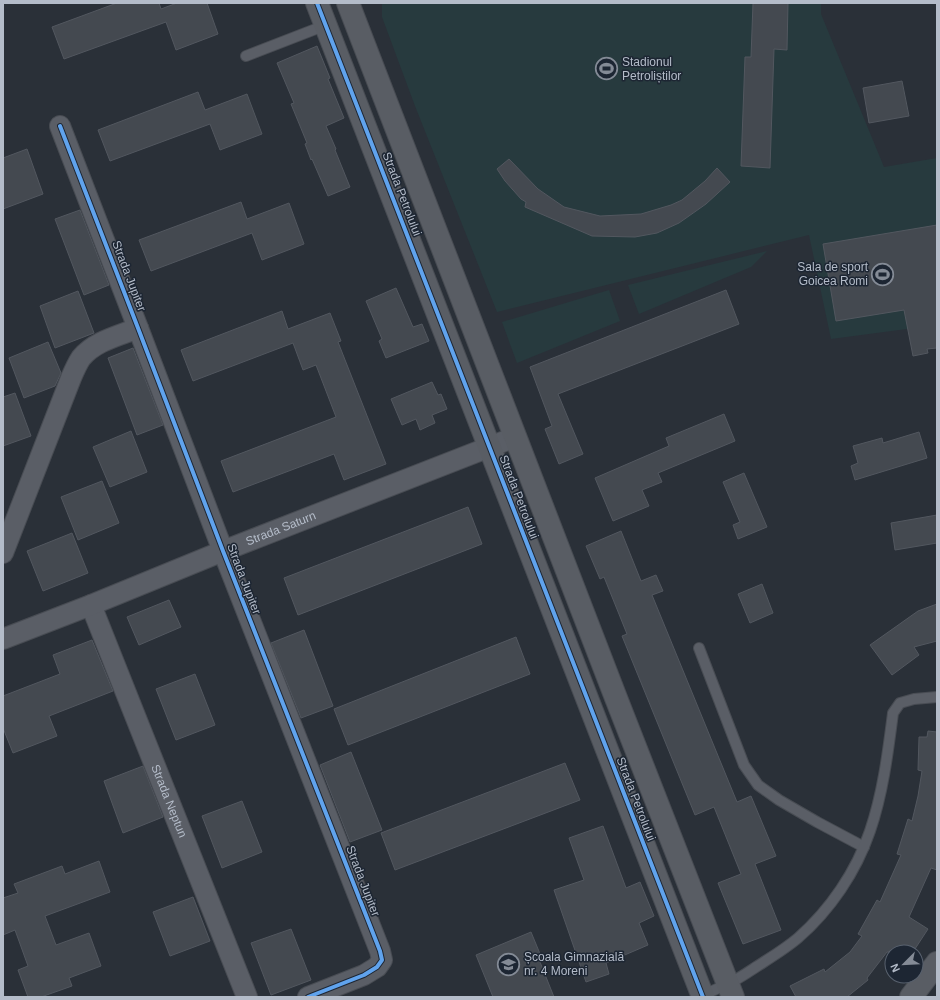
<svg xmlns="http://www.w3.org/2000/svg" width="940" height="1000" font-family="Helvetica,sans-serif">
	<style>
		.green { fill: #273a3e }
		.building { fill: #444950; stroke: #52575f }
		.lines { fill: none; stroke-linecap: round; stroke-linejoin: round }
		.lane-casing { stroke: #484c53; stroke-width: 12 }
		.street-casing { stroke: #484c53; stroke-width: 22 }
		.secondary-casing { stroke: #484c53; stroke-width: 24 }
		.lane { stroke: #5a5e66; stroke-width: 10 }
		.street { stroke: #5a5e66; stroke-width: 20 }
		.secondary { stroke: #595d64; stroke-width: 22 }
		.cycleway-casing { stroke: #1d2633; stroke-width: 6 }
		.cycleway { stroke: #60a3ed; stroke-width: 4 }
		.labels { text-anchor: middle; stroke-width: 3; stroke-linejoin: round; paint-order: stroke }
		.poi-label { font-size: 12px; fill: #b4bcc9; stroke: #1d2633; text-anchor: start }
		.street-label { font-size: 12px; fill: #b4bcc9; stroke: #1d2633 }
	</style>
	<rect width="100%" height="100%" fill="#2a3038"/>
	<g class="green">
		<path d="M382 3H821V14L884 167 937 158V325L831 339 809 235 497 312 415 106 382 17Z"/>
		<path d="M767 251 751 267 639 314 628 285Z"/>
		<path d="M609 290 620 321 517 363 502 322Z"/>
	</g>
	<g class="building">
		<path d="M117 3H159L161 9 177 3H207L218 34 176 50 166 22 64 59 52 27Z"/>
		<path d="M753 3H788L787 50 774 49 770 168 741 166 745 57H751Z"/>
		<path d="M317 46 330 78 328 79 344 118 326 126 336 149 335 150 350 187 328 196 312 159 311 160 305 144 307 143 291 104 294 103 277 63Z"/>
		<path d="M902 81 909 116 869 123 863 88Z"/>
		<path d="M198 92 205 110 247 94 262 134 220 150 210 124 110 161 98 130Z"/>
		<path d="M27 149 43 194 3 209V158Z"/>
		<path d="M509 159 538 189 564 207 600 216 641 214 671 205 682 200 705 181 717 168 730 182 706 204 679 223 657 233 635 237 592 236 525 207 526 202 521 199 505 181 497 169Z"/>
		<path d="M241 202 247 219 289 203 304 244 262 260 252 233 151 271 139 240Z"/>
		<path d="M80 210 109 285 84 295 55 219Z"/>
		<path d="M937 225V348L927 349 928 353 913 356 904 310 836 321 823 244Z"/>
		<path d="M396 288 413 327 422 324 429 341 386 358 379 341 382 339 366 301Z"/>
		<path d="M726 290 739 324 558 394 583 454 559 464 545 429 552 426 530 367Z"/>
		<path d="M78 291 94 333 55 348 40 306Z"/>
		<path d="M282 311 288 329 330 313 341 341 338 342 386 464 344 480 334 454 233 492 221 461 336 417 316 365 303 370 293 343 193 381 181 350Z"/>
		<path d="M48 342 61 373 55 386 24 398 9 358Z"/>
		<path d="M133 348 163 425 137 435 108 358Z"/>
		<path d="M432 382 438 395 441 394 447 409 432 415 435 423 420 430 416 419 402 425 391 399Z"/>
		<path d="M15 393 31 436 3 446V397Z"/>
		<path d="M724 414 735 441 658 473 662 482 642 490 649 506 613 521 595 478 669 446 666 438Z"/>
		<path d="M131 431 147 472 110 487 93 447Z"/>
		<path d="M919 432 927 458 855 480 851 466 858 463 853 446 882 438 883 443Z"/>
		<path d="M744 473 767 527 738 539 733 525 740 522 723 482Z"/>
		<path d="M102 481 119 523 78 540 61 497Z"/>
		<path d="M468 507 482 544 298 615 284 578Z"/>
		<path d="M937 515V543L895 550 891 523Z"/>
		<path d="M621 531 641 581 656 575 663 591 652 595 737 802 751 796 776 856 755 864 781 930 743 944 718 883 741 874 714 807 695 815 622 636 627 634 604 577 600 579 586 546Z"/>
		<path d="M72 533 88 573 43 591 27 551Z"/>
		<path d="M762 584 773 613 750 623 738 594Z"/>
		<path d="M169 600 181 627 139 645 127 617Z"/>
		<path d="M937 604V641L914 647 919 655 892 675 870 645 918 611Z"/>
		<path d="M304 630 333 706 301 718 271 643Z"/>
		<path d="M516 637 530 674 348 745 334 709Z"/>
		<path d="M92 640 113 691 49 716 57 736 13 753 3 728V696L60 674 53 655Z"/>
		<path d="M195 674 215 725 176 740 156 689Z"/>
		<path d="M928 731 937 732V870L931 868 909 917 928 929 913 952H887L867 978 868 980 847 997H796L790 986 824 969 825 972 850 952 862 936 858 934 877 900 880 902 901 855 897 854 908 819 912 821 918 796 922 771 918 770 919 737H927Z"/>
		<path d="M351 752 382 830 350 842 320 765Z"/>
		<path d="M565 763 580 800 395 870 381 833Z"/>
		<path d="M143 766 163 817 123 833 104 781Z"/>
		<path d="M242 801 262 852 222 868 202 816Z"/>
		<path d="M603 826 626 888 640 882 654 916 639 923 648 945 606 963 609 974 586 982 554 890 584 880 569 838Z"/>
		<path d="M99 861 110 892 45 916 56 945 89 933 101 966 69 978 72 986 41 997H28L18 970 28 966 15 930 3 935V898L18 893 14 884 62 866 65 874Z"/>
		<path d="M193 897 210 941 170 956 153 912Z"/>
		<path d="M291 929 311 980 271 995 251 943Z"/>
		<path d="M531 932 543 961 540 962 554 997H493L476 955Z"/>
	</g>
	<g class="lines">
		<defs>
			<g id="lane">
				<path d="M246 56 326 25"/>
				<path d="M699 648 744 765 758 785 779 800 817 822 864 847"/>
				<path d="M702 995C711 992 719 988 727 984 737 980 747 973 756 967 770 958 785 949 798 938 830 910 856 872 870 831 883 793 888 752 893 713L900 703 914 699 937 697"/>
			</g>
			<g id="street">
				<path d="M60 126 138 328 223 551 380 951 382 960 377 967 364 975 308 997"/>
				<path d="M3 553 71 378C74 371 77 364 81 358 95 341 118 336 138 328"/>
				<path id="s1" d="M91 605 247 997"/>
				<path id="s2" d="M3 639 91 605 223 551 515 437"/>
			</g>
			<g id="secondary">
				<path d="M317 3 703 997"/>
				<path d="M348 3 616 698 733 997"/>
				<path d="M911 997 937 963"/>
			</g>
		</defs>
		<use href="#lane" class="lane-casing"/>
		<use href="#street" class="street-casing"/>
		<use href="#secondary" class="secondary-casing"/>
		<use href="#lane" class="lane"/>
		<use href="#street" class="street"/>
		<use href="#secondary" class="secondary"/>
		<defs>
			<g id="cycleway">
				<path d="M317 3 703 997"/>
				<path d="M60 126 138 328 223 551 380 951 382 960 377 967 364 975 308 997"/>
			</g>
		</defs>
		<use href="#cycleway" class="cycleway-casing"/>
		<use href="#cycleway" class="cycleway"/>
	</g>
	<defs>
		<symbol id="stadium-ring" viewBox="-11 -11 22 22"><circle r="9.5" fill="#1d2633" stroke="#848b96" stroke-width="1.5"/><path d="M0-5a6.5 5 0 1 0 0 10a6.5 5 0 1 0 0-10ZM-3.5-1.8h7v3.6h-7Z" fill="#848b96"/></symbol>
		<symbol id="school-ring" viewBox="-11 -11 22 22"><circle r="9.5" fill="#1d2633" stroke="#848b96" stroke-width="1.5"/><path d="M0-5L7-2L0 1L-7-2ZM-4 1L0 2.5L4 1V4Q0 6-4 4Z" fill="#848b96"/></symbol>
	</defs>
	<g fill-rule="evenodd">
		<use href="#stadium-ring" x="594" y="56" width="25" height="25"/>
		<use href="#stadium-ring" x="870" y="262" width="25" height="25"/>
		<use href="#school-ring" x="496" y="952" width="25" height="25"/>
	</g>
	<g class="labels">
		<g class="poi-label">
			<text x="622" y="66">Stadionul<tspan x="622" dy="14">Petroliștilor</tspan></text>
			<text x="868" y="271" text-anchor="end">Sala de sport<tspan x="868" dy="14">Goicea Romi</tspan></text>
			<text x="524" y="961">Școala Gimnazială<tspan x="524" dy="14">nr. 4 Moreni</tspan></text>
		</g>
		<g class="street-label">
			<text transform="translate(402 194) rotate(69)" y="4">Strada Petrolului</text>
			<text transform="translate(129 276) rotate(69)" y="4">Strada Jupiter</text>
			<text transform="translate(519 497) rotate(69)" y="4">Strada Petrolului</text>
			<text dy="4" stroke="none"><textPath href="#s2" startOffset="299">Strada Saturn</textPath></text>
			<text transform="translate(244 579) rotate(69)" y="4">Strada Jupiter</text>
			<text transform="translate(636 799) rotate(69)" y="4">Strada Petrolului</text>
			<text dy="4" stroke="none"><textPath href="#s1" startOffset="211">Strada Neptun</textPath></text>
			<text transform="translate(363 881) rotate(69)" y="4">Strada Jupiter</text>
		</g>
	</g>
	<rect width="940" height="1000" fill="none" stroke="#b4bcc9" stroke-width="8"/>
	<g transform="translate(904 964) rotate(246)"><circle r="19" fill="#1d2633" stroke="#59626f"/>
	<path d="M0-3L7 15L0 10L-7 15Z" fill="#848b96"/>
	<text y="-6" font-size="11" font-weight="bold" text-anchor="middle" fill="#b4bcc9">N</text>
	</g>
</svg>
